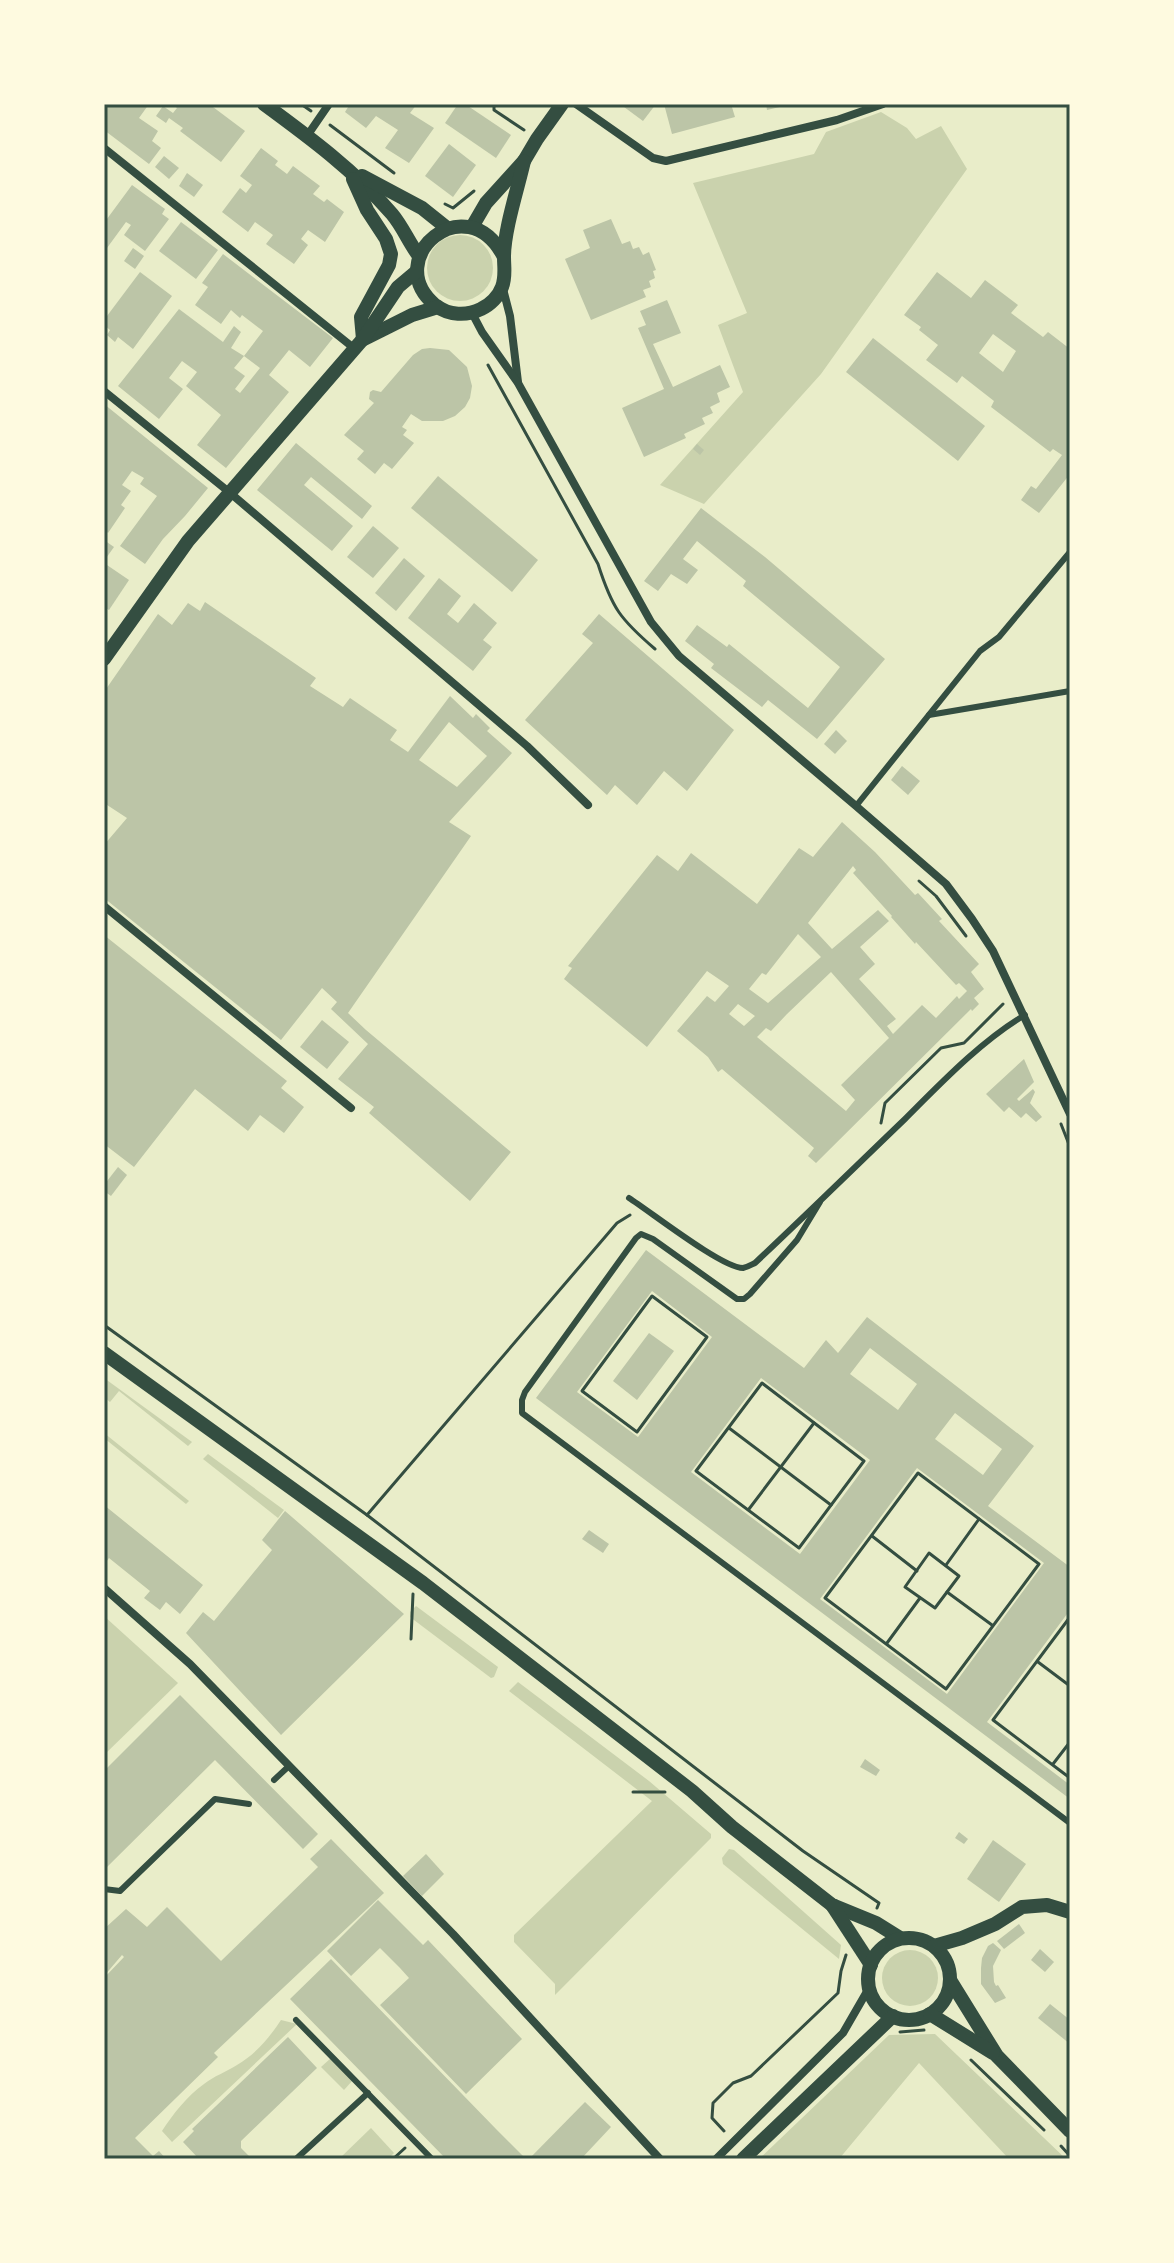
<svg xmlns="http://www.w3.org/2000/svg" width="1174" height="2263" font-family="'DM Sans',sans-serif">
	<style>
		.green { fill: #cad2ad }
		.building { fill: #bcc5a7; fill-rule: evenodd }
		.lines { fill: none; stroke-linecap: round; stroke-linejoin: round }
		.path { stroke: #344e41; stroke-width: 3 }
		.service { stroke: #344e41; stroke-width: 6 }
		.minor { stroke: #344e41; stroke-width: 8 }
		.tertiary { stroke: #344e41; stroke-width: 14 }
		.neatline { fill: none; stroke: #344e41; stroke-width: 3 }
	</style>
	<rect width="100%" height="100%" fill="#e9edc9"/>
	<g class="green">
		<path d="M881 112 907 128 916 139 941 126 967 169 821 374 704 504 660 485 743 392 718 325 747 313 693 183 814 154 826 132Z"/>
		<circle cx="460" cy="268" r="33"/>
		<path d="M104 1378 192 1442 188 1446 119 1391 110 1402 104 1397Z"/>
		<path d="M104 1433 189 1501 186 1504 104 1438Z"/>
		<path d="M208 1454 284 1510 278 1518 203 1459Z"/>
		<path d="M416 1606 498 1667 494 1677 491 1678 410 1617V1612Z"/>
		<path d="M104 1616 178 1683 104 1755Z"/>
		<path d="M518 1682 649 1781 711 1834V1838L555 1995V1984L514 1942V1935L652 1801 509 1691Z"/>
		<path d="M729 1849 734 1850 841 1945 839 1959 723 1864 722 1858Z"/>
		<circle cx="910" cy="1978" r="28"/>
		<path d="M281 2020 297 2024 172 2142 162 2131C173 2114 187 2096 204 2084 214 2076 226 2072 237 2065 256 2054 269 2038 281 2020Z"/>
		<path d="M935 2034 1066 2159H1009L919 2063 839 2159H759L889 2035Z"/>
		<path d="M331 2058 353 2080 344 2090 321 2067Z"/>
		<path d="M371 2128 394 2153 388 2159H339Z"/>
	</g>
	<g class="building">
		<path d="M104 104H149L139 118 158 131 152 141 161 148 149 164 104 130Z"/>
		<path d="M172 104H209L245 131 221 162 180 131 183 128 169 118 166 123 156 116 163 106 173 113 177 108Z"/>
		<path d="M350 104H417L410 113 434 128 409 163 385 148 398 130 376 116 366 128 345 112Z"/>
		<path d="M458 104H465L511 135 496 158 445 123Z"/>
		<path d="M620 104H656L643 121Z"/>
		<path d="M664 104H731L735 117 672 134Z"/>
		<path d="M766 104H788V105L767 110Z"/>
		<path d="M449 144 476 165 453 197 425 176Z"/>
		<path d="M261 148 278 161 275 165 287 174 293 166 320 186 313 194 324 202 327 199 344 212 325 242 308 230 301 239 308 245 294 264 266 244 273 235 255 222 248 232 222 212 240 188 246 193 252 185 240 176Z"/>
		<path d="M164 156 179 168 169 179 155 167Z"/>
		<path d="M187 173 203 185 194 197 179 186Z"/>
		<path d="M132 185 165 209 162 214 169 219 145 251 124 235 131 225 126 222 107 248 104 247V223Z"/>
		<path d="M611 219 622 244 630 241 633 249 639 247 643 255 649 252 656 270 653 271 655 278 649 281 651 287 643 290 646 297 591 320 565 259 590 248 583 230Z"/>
		<path d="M181 222 218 250 196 279 159 251Z"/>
		<path d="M133 248 144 256 135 269 124 261Z"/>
		<path d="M223 254 333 338 310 367 289 350 269 375 289 392 226 468 197 445 221 415 186 386 197 372 182 361 169 378 183 389 159 419 118 386 179 309 223 342 234 326 241 332 231 348 244 356 234 368 245 376 235 389 240 393 260 368 244 356 263 331 242 315 240 318 231 310 221 324 195 305 208 287 202 283Z"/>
		<path d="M140 272 172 296 133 349 118 337 115 342 107 335 110 330 104 325V320Z"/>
		<path d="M937 272 971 298 985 280 1018 305 1011 313 1043 337 1048 332 1070 349V474L1039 513 1021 500 1031 486 1036 489 1062 455 1053 449 1050 452 991 407 994 401 962 376 957 383 926 360 938 345 919 330 921 327 904 315ZM993 334 1016 351 1003 372 979 353Z"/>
		<path d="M667 300 681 333 653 344 673 387 720 365 730 387 717 393 720 402 710 407 713 413 702 418 705 424 684 434 686 438 644 457 622 408 664 389 638 328 646 325 640 311Z"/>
		<path d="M873 338 985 426 958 461 846 372Z"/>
		<path d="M430 348 449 350 467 367 472 386 470 398 465 407 455 416 443 421H422L411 414 402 427 407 430 403 435 414 443 392 469 384 463 375 474 357 459 364 451 344 435 374 403 369 399 370 392 373 390 381 392 413 355 422 349Z"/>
		<path d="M104 404 208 488 185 516 163 539 145 564 120 546 157 496 140 484 144 478 132 471 122 485 131 491 121 505 125 508 108 533 104 529Z"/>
		<path d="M296 443 372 506 362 519 311 477 304 485 353 526 332 551 257 490Z"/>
		<path d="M697 444 704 450 700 455 693 449Z"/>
		<path d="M438 476 538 560 512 592 411 508Z"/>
		<path d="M701 508 765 557 885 659 817 739 768 700 762 707 711 668 714 664 685 641 697 625 727 647 729 644 808 708 840 667 743 586 746 581 697 541 683 559 698 570 687 584 671 574 658 591 644 581Z"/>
		<path d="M373 526 399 548 373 578 347 557Z"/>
		<path d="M104 540 114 547 104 561Z"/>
		<path d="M404 558 425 576 396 611 375 593Z"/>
		<path d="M104 563 129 580 109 610 104 607Z"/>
		<path d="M439 578 461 596 447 614 458 623 474 603 497 623 483 640 492 647 473 671 408 618Z"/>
		<path d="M205 602 316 678 310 686 343 707 350 698 397 730 390 740 408 752 450 696 473 718 476 714 490 728 487 731 512 753 449 822 471 836 348 1013 366 1030 511 1152 470 1201 369 1113 374 1107 338 1079 368 1044 331 1009 337 1002 322 988 281 1040 104 898V845L127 818 104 803V692L158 614 172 625 188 603 200 611ZM449 722 487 756 457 787 419 760Z"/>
		<path d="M599 614 734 730 687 791 664 771 637 805 615 785 607 795 525 720 593 643 582 634Z"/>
		<path d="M836 730 847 741 835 754 824 744Z"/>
		<path d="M902 766 920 781 908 795 891 780Z"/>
		<path d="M842 822 875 852 915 895 918 893 942 919 939 921 979 964 971 972 984 989 974 998 979 1004 972 1011 971 1009 816 1163 808 1156 814 1148 722 1069 718 1072 708 1057 677 1031 707 996 715 1002 729 986 707 971 647 1047 564 979 572 968 568 966 657 855 678 871 691 853 757 904 799 848 813 857ZM853 866 856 870 853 873 892 916 891 917 915 944 916 942 956 985 959 983 967 991 959 999 957 996 936 1018 922 1005 893 1034 887 1026 896 1019 859 979 875 964 860 947 889 921 878 910 832 949 808 923ZM798 934 821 957 768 1003 749 989 762 973 766 975ZM831 972 889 1038 841 1085 855 1100 846 1111 757 1037 766 1028 771 1031 787 1014ZM738 1004 755 1016 744 1026 729 1014Z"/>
		<path d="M104 935 287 1081 281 1088 304 1107 284 1133 260 1115 248 1131 195 1089 134 1167 104 1144Z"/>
		<path d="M322 1020 349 1042 327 1069 300 1047Z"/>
		<path d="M1024 1059 1034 1082 1017 1099 1019 1101 1033 1089 1035 1092 1030 1103 1042 1117 1036 1122 1026 1113 1021 1118 1009 1107 1004 1112 986 1094Z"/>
		<path d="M118 1167 127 1175 111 1196 104 1191V1185Z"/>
		<path d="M646 1250 804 1368 826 1340 838 1353 867 1317 1034 1446 988 1506 1070 1567V1610L987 1722 1070 1785V1799L536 1398ZM652 1291 712 1337 638 1437 577 1392ZM870 1348 917 1384 898 1410 850 1374ZM761 1378 870 1460 800 1554 691 1472ZM955 1413 1002 1449 983 1475 935 1439ZM917 1468 1044 1563 947 1694 820 1599Z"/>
		<path d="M649 1333 674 1351 637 1400 613 1381Z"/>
		<path d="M104 1505 203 1585 180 1614 166 1602 160 1610 144 1598 150 1591 109 1558 104 1565Z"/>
		<path d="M285 1511 404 1614 281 1735 186 1633 203 1612 214 1621 272 1550 262 1540Z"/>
		<path d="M589 1530 609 1544 603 1553 582 1539Z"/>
		<path d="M180 1695 318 1834 303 1849 215 1760 104 1870V1771Z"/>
		<path d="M865 1759 880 1770 876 1776 860 1767Z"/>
		<path d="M959 1832 968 1839 964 1844 955 1838Z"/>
		<path d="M331 1839 384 1893 214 2053 218 2057 135 2138 153 2156 159 2151 166 2159H104V1978L124 1957 122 1955 104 1976V1929L126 1909 147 1927 167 1907 221 1961 318 1867 310 1859Z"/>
		<path d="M993 1840 1026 1864 999 1902 967 1879Z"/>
		<path d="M426 1854 444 1874 422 1896 403 1876Z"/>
		<path d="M378 1900 423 1945 428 1940 522 2039 466 2094 380 2005 409 1978 400 1968 380 1948 351 1976 327 1951Z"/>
		<path d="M1019 1924 1025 1933 1004 1949 997 1941Z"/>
		<path d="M993 1943 1001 1950 993 1966 994 1982 996 1986 998 1985 1006 1998 995 2003 981 1984V1968L982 1958 988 1946Z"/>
		<path d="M1040 1949 1054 1962 1045 1972 1031 1960Z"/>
		<path d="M331 1959 496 2129 526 2159H446L290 1999Z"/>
		<path d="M1050 2004 1070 2020V2044L1038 2018Z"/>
		<path d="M288 2037 317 2068 241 2141V2148L252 2159H199L183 2142 194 2131 192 2129Z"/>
		<path d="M585 2102 611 2127 581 2159H529Z"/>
	</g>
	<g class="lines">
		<g class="path">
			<path d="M301 104 311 111"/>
			<path d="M494 104V110L524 130"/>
			<path d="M330 125 394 173"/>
			<path d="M445 204 453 208 474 191"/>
			<path d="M488 365 598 564C612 608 620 619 655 649"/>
			<path d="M919 881 936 896 966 936"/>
			<path d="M881 1123 885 1103 941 1048 964 1043 1003 1004"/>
			<path d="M1061 1124 1070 1147"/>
			<path d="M652 1296 707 1337 637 1432 582 1391Z"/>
			<path d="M104 1325 367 1515 803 1851 879 1903 877 1908"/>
			<path d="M762 1383 864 1461 799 1548 696 1471Z"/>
			<path d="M729 1428 831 1505"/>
			<path d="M918 1473 1039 1564 946 1689 825 1598Z"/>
			<path d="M749 1509 814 1423"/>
			<path d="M367 1515 617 1223 630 1215"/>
			<path d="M872 1536 917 1571"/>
			<path d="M929 1553 959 1576 935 1608 905 1587Z"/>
			<path d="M946 1565 979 1519"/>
			<path d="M947 1592 992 1625"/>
			<path d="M1070 1617 993 1720 1070 1778"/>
			<path d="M411 1639 413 1594"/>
			<path d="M887 1643 920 1598"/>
			<path d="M1038 1662 1070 1686"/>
			<path d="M1053 1764 1070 1742"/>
			<path d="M633 1792H665"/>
			<path d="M900 2032 924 2030"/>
			<path d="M971 2060 1044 2130"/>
			<path d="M724 2131 712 2118 713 2103 733 2083 751 2076 838 1993 841 1971 846 1955"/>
			<path d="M1061 2146 1070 2156"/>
			<path d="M393 2159 405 2148"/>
		</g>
		<g class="service">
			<path d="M929 715 1070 691"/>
			<path d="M856 806 980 651 999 637 1070 552"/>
			<path d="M629 1198C651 1212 722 1268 743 1268 748 1267 751 1265 755 1263 806 1215 855 1167 905 1119 940 1084 982 1040 1025 1015"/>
			<path d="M820 1202 797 1240 750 1294 744 1299H737L653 1239 641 1234 636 1238 525 1392 522 1400V1413L1070 1823"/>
			<path d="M274 1780 289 1766"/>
			<path d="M104 1889 120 1891 215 1799 249 1804"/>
			<path d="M296 2020 432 2159"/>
			<path d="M296 2159 368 2093"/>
		</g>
		<g class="minor">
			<path d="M576 104 653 158 666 161 837 120 883 104"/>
			<path d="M307 136 329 104"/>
			<path d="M104 148 355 349"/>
			<path d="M503 289 510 316 518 382"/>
			<path d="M472 313 482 332 518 383 651 622 679 656 856 806 946 884 972 919 993 951 1070 1114"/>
			<path d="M104 391 229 492 527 746 588 805"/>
			<path d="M104 906 351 1108"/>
			<path d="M104 1588 190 1664 453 1934 660 2159"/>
			<path d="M716 2159 843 2033 869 1988"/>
		</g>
		<g class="tertiary">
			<path d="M264 104C309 137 355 171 392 214 403 227 409 243 419 256"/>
			<path d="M362 176 422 208 447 228"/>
			<path d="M353 179 367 210 386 239 391 254 389 265 361 317 363 339"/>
			<path d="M472 227 486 203 524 161 537 139 562 104"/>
			<path d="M504 257C466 184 380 259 435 305 449 316 467 316 481 309 490 305 499 296 502 287 506 277 504 268 504 257 504 230 518 188 524 161"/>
			<path d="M364 339 412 315 438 307"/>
			<path d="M104 659 188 541 363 339 398 287 417 271"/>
			<path d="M104 1353 423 1583 692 1791 732 1827 832 1905 876 1923 900 1938"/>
			<path d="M832 1905 871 1965"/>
			<circle cx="909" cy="1979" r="41"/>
			<path d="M934 1946 962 1938 995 1924 1022 1907 1047 1905 1070 1912"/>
			<path d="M950 1980 997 2056 1070 2131"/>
			<path d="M930 2014 993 2053"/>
			<path d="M743 2159 893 2016"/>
		</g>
	</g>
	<rect width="1174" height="2263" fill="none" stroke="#fefae0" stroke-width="212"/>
	<rect x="106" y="106" width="962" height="2051" class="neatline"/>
</svg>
